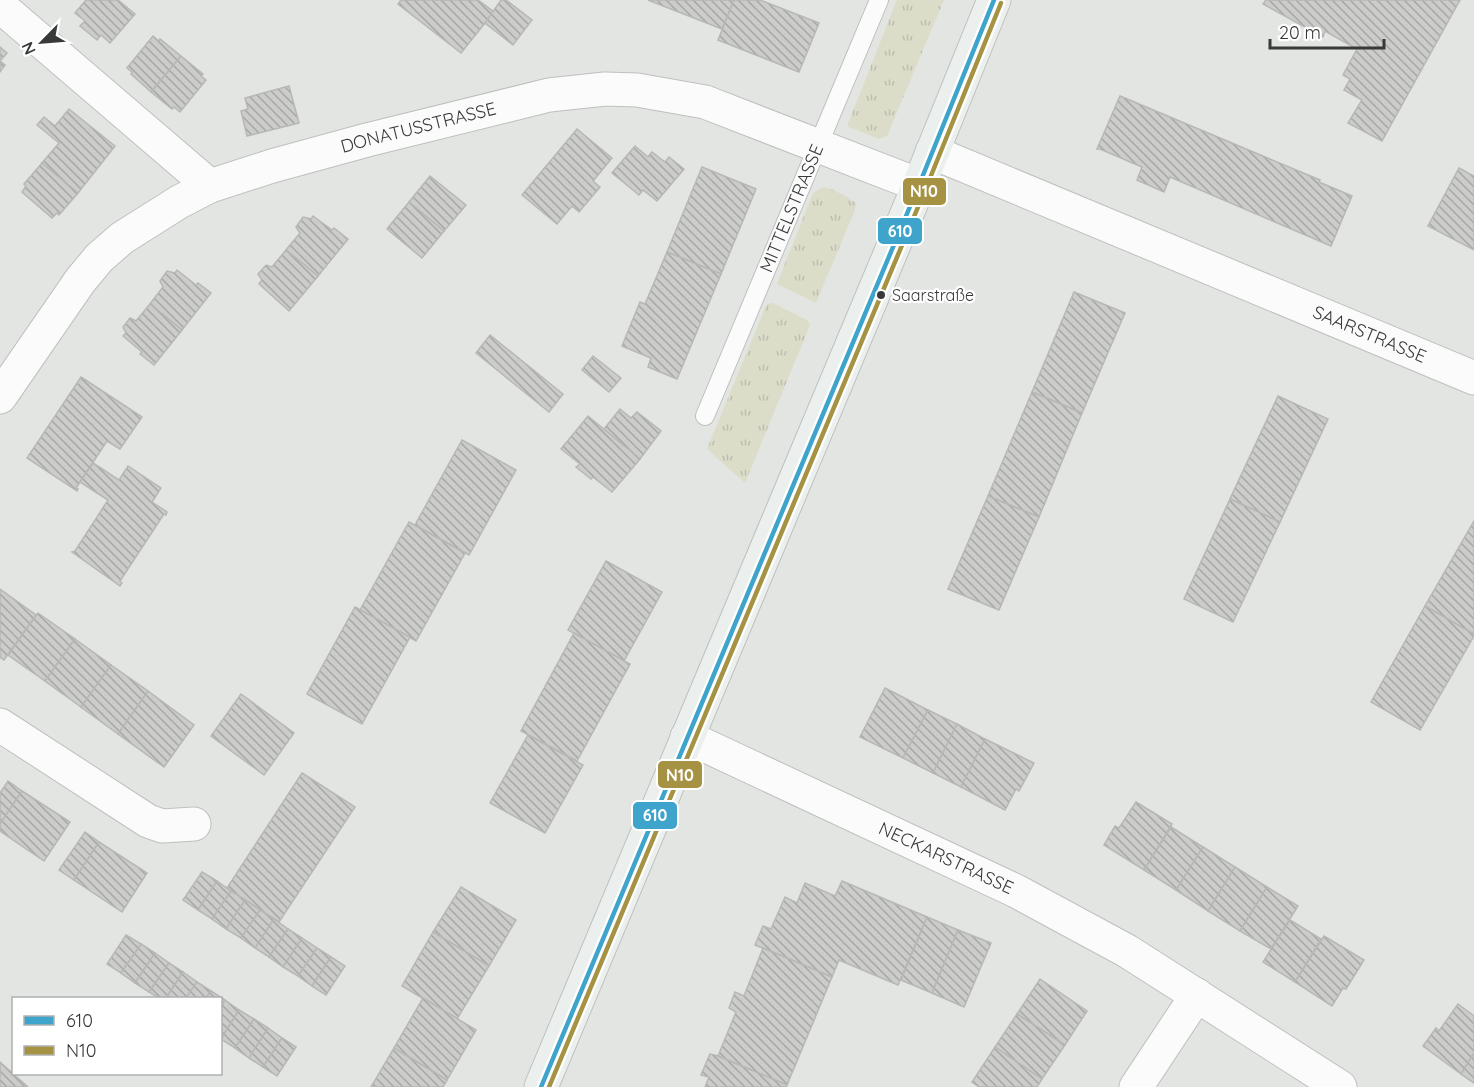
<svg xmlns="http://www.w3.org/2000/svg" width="1474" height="1087" font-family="Quicksand,sans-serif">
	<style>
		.grass { fill: url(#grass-tufts) }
		.building { fill: url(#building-back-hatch); stroke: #b6b8b5; stroke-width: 1.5 }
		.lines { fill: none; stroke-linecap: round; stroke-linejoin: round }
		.lane-casing { stroke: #bec0be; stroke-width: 20 }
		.street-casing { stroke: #bec0be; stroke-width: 35 }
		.secondary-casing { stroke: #bec0be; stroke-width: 35 }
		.lane { stroke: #fbfbfb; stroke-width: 18 }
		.street { stroke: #fbfbfb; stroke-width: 33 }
		.secondary { stroke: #ebf0ef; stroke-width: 33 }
		.bus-1-casing { stroke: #fff; stroke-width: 9 }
		.bus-2-casing { stroke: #fff; stroke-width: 9 }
		.bus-1 { stroke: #3fa4cb; stroke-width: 4.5 }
		.bus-2 { stroke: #a59343; stroke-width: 4.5 }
		.bus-dot { fill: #383a39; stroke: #fff; stroke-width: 2 }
		.labels { text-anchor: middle; stroke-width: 4.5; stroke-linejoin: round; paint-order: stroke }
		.bus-label { font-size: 16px; fill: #383a39; stroke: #fff; text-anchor: start }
		.street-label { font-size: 18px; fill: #383a39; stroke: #fff }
		.line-badge { stroke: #fff; stroke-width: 2 }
		.badge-label { font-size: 16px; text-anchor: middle; font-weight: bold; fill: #fff }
	</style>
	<defs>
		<pattern id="grass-tufts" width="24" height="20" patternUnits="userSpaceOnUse" patternTransform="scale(1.5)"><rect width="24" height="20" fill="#dcddc9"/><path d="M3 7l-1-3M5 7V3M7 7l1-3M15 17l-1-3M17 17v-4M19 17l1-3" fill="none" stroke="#bebead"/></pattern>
		<pattern id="building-back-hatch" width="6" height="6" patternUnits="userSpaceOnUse" patternTransform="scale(1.5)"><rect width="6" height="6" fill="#cccdcb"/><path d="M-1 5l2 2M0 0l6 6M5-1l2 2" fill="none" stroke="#a7a7a6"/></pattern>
	</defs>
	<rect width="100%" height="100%" fill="#e2e5e2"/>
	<g class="grass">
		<path d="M897 0H944L887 136 879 139 847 126Z"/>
		<path d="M823 187C834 189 846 196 856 203L855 210 816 303 777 284 813 193Z"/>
		<path d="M773 303 807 320 810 325 745 483 707 449 765 308 767 304Z"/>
	</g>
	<g class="building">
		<path d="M86 0H118L135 14 110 43 101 35 97 40 80 26 85 21 75 13Z"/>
		<path d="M401 0H478L494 12 461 53 398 4Z"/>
		<path d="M501 0H506L532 20 513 45 485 23Z"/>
		<path d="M648 0H734L722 29Z"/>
		<path d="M734 0H760L819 23 799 72 718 40Z"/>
		<path d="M1266 0H1460L1382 141 1348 123 1362 100 1344 90 1350 79 1343 75 1357 49 1325 31 1323 37 1263 4Z"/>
		<path d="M153 36 159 41 160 39 181 56 151 92 131 74 132 72 127 68Z"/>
		<path d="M0 47 7 53 0 61 5 65 0 72Z"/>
		<path d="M181 56 203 74 201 76 206 80 180 112 174 107 172 109 151 92Z"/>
		<path d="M289 86 299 123 247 136 241 111 248 109 245 98Z"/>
		<path d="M1120 96 1320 180 1319 182 1352 196 1331 246 1170 177 1164 192 1137 180 1142 167 1100 149H1097Z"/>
		<path d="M69 109 115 146 78 193 42 163 59 143 37 125 44 117 55 126Z"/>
		<path d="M577 129 612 158 593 181 600 187 579 212 572 206 557 224 522 195Z"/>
		<path d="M635 146 648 157 652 152 665 162 669 157 684 169 657 201 643 190 639 195 612 173Z"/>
		<path d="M42 163 78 193 59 215 57 213 52 218 22 192 26 186 24 184Z"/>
		<path d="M702 167 756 189 721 274 667 252Z"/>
		<path d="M1459 168 1474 176V250L1428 226Z"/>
		<path d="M430 176 466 205 444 231 409 202Z"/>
		<path d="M409 202 444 231 422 258 387 229Z"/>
		<path d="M313 216 332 230 334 228 348 239 318 276 286 250 300 233 296 227 303 217 311 219Z"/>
		<path d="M286 250 318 276 289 311 259 284 262 280 258 274 266 265 272 267Z"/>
		<path d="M667 252 721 274 677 379 648 367 651 358 622 346 640 302 645 304Z"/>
		<path d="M177 270 196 285 198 283 211 293 182 330 150 304 163 287 160 281 167 271 175 273Z"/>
		<path d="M1074 292 1125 313 1082 413 1032 392Z"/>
		<path d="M150 304 182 330 154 365 140 354 142 352 123 336 126 333 123 327 130 318 136 321Z"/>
		<path d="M490 335 563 394 549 412 476 353Z"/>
		<path d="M593 356 621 378 609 392 582 370Z"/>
		<path d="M81 377 142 417 120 449 107 441 76 488 78 489 77 491 27 458Z"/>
		<path d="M1032 392 1082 413 1039 517 988 496Z"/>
		<path d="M1278 396 1328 419 1280 522 1230 499Z"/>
		<path d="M620 409 631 418 637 412 661 431 640 459 604 429Z"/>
		<path d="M588 416 640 459 612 492 593 477 591 479 576 467 580 464 561 449Z"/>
		<path d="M462 440 516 470 469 555 415 525Z"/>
		<path d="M93 463 119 480 128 466 161 488 152 502 167 512 166 515 164 514 120 581 122 583 120 586 72 552 75 551 108 500 80 482Z"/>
		<path d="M988 496 1039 517 999 610 948 589Z"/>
		<path d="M1230 499 1280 522 1233 622 1184 599Z"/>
		<path d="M1474 521V634L1425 606Z"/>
		<path d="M409 522 465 553 416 641 360 610Z"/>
		<path d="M606 561 662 592 624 661 568 630Z"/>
		<path d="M0 589 36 615 4 660 0 657Z"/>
		<path d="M1425 606 1474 634V636L1420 730 1371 702Z"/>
		<path d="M355 607 410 637 362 724 307 694Z"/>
		<path d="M38 613 75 639 45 681 8 655Z"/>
		<path d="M574 633 630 664 577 761 521 731Z"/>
		<path d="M75 639 111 665 81 707 45 681Z"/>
		<path d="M111 665 148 691 118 734 81 707Z"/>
		<path d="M885 688 928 710 903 758 860 737Z"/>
		<path d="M148 691 194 725 164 767 118 734Z"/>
		<path d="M241 694 294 733 264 775 211 736Z"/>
		<path d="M928 710 957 724 933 773 903 758Z"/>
		<path d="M957 724 985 739 961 787 933 773Z"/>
		<path d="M528 735 583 765 545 833 490 803Z"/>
		<path d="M985 739 1034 763 1019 791 1016 789 1005 810 961 787Z"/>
		<path d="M302 773 355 807 279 922 227 888Z"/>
		<path d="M8 781 22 791 0 824V793Z"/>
		<path d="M22 791 70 822 44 861 0 831V824Z"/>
		<path d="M1136 802 1172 824 1144 870 1104 845 1115 826 1119 828Z"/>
		<path d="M1171 827 1203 847 1176 890 1144 870Z"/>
		<path d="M85 832 99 842 74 880 59 870Z"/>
		<path d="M99 842 147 873 122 912 74 880Z"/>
		<path d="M1203 847 1235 867 1208 911 1176 890Z"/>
		<path d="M1235 867 1267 887 1240 931 1208 911Z"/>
		<path d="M202 872 217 881 198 910 183 900Z"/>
		<path d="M217 881 231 891 212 919 198 910Z"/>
		<path d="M842 881 927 917 898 985 839 960 832 977 755 945 763 926 771 929 785 897 797 903 805 883 835 896Z"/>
		<path d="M461 887 516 920 489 966 433 932Z"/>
		<path d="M1267 887 1298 906 1271 949 1240 931Z"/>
		<path d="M231 891 245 900 226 929 212 919Z"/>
		<path d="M245 900 260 910 241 938 226 929Z"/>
		<path d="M260 910 274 919 255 948 241 938Z"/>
		<path d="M927 917 958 930 932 993 901 980Z"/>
		<path d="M274 919 288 929 269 957 255 948Z"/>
		<path d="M1290 920 1321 939 1295 982 1263 962Z"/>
		<path d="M288 929 302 938 283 967 269 957Z"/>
		<path d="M958 930 991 943 964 1007 932 993Z"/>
		<path d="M433 932 489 966 457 1019 402 986Z"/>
		<path d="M126 935 141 944 121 973 107 964Z"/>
		<path d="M1324 936 1364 960 1346 989 1343 988 1332 1006 1295 982Z"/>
		<path d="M302 938 317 948 298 976 283 967Z"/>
		<path d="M141 944 155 953 135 983 121 973Z"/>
		<path d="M317 948 331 957 312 986 298 976Z"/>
		<path d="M763 948 832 977 787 1085 718 1056 736 1012 729 1008 735 992 744 996Z"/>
		<path d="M155 953 169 963 149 992 135 983Z"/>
		<path d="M331 957 345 966 326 995 312 986Z"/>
		<path d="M169 963 183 972 166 998H159L149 992Z"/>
		<path d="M183 972 197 982 186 998H166Z"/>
		<path d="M1040 979 1087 1011 1065 1045 1017 1014Z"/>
		<path d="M197 982 211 991 206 998H186Z"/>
		<path d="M211 991 225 1000 220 1008V998H206Z"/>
		<path d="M423 998 476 1030 447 1080 394 1048Z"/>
		<path d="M225 1000 239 1010 221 1039 220 1008Z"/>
		<path d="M1458 1004 1474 1016V1053L1461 1074 1423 1046 1436 1028 1439 1031Z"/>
		<path d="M239 1010 254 1019 235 1048 221 1039Z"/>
		<path d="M1017 1014 1065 1045 1042 1079 995 1047Z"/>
		<path d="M254 1019 268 1028 249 1058 235 1048Z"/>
		<path d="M268 1028 282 1038 263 1067 249 1058Z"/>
		<path d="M282 1038 296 1047 277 1076 263 1067Z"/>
		<path d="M995 1047 1042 1079 1037 1087H979L972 1082Z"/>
		<path d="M394 1048 447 1080 443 1087H371Z"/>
		<path d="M1474 1053V1083L1461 1074Z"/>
		<path d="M710 1054 718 1056 787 1085 786 1087H705L709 1077 701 1075Z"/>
		<path d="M0 1062 28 1087H0Z"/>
	</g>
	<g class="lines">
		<defs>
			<g id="lane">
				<path id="s1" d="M705 416 879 0"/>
			</g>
			<g id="street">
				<path d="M0 6 210 186"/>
				<path id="s2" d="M932 152 1474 378"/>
				<path id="s3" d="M0 397 80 281 99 258 122 238 179 202 210 186 272 166 367 140 549 95 605 89 637 90 705 102 919 185"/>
				<path d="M0 725 148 821 162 826 194 824"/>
				<path id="s4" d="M687 737 1016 891 1127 951 1340 1087"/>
				<path d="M1136 1087 1197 995"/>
			</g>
			<path id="secondary" d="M541 1087 919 185 994 0"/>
		</defs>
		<use href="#lane" class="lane-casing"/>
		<use href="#street" class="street-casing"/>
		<use href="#secondary" class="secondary-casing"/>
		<use href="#lane" class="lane"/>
		<use href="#street" class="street"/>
		<use href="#secondary" class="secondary"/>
		<defs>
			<path id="bus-1" d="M541 1087 919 185 994 0"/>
			<path id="bus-2" d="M549 1087 926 188 1001 3"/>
		</defs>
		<use href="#bus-1" class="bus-1-casing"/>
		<use href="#bus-2" class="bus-2-casing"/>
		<use href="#bus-1" class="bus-1"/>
		<use href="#bus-2" class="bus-2"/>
	</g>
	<circle class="bus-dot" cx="881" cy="295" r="5"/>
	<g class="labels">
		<g class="bus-label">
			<text x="892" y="301">Saarstraße</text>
		</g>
		<g class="street-label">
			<text dy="6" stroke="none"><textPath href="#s3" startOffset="520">DONATUSSTRASSE</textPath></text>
			<text dy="6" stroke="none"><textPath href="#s1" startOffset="225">MITTELSTRASSE</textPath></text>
			<text dy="6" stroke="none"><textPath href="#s2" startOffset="474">SAARSTRASSE</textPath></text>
			<text dy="6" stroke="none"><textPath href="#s4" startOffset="286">NECKARSTRASSE</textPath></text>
		</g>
	</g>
	<g class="line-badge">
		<rect x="902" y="177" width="45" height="29" rx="6" fill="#a59343"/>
		<rect x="877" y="217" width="46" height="28" rx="6" fill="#3fa4cb"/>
		<rect x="657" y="760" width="46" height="29" rx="6" fill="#a59343"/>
		<rect x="632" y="801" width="46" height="29" rx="6" fill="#3fa4cb"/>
	</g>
	<g class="badge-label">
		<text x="924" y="197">N10</text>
		<text x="900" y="237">610</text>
		<text x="680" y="781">N10</text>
		<text x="655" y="821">610</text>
	</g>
	<rect x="12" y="997" width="210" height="78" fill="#ffffff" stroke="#afb0b0" stroke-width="1.5"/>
	<rect x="24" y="1016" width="30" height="9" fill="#3fa4cb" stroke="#afb0b0" stroke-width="1.5"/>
	<text x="66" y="1027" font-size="18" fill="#383a39">610</text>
	<rect x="24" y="1046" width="30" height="9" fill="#a59343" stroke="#afb0b0" stroke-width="1.5"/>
	<text x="66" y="1057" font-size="18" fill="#383a39">N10</text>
	<g transform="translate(42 42) rotate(245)" stroke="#ffffff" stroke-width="4.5" paint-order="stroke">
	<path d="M0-4.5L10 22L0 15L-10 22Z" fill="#383a39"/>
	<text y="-9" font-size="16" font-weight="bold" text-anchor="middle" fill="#383a39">N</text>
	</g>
	<path d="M1270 39v9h114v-9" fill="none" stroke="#383a39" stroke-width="3"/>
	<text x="1279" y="39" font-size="18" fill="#383a39" stroke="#ffffff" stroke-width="4.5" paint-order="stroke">20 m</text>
</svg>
